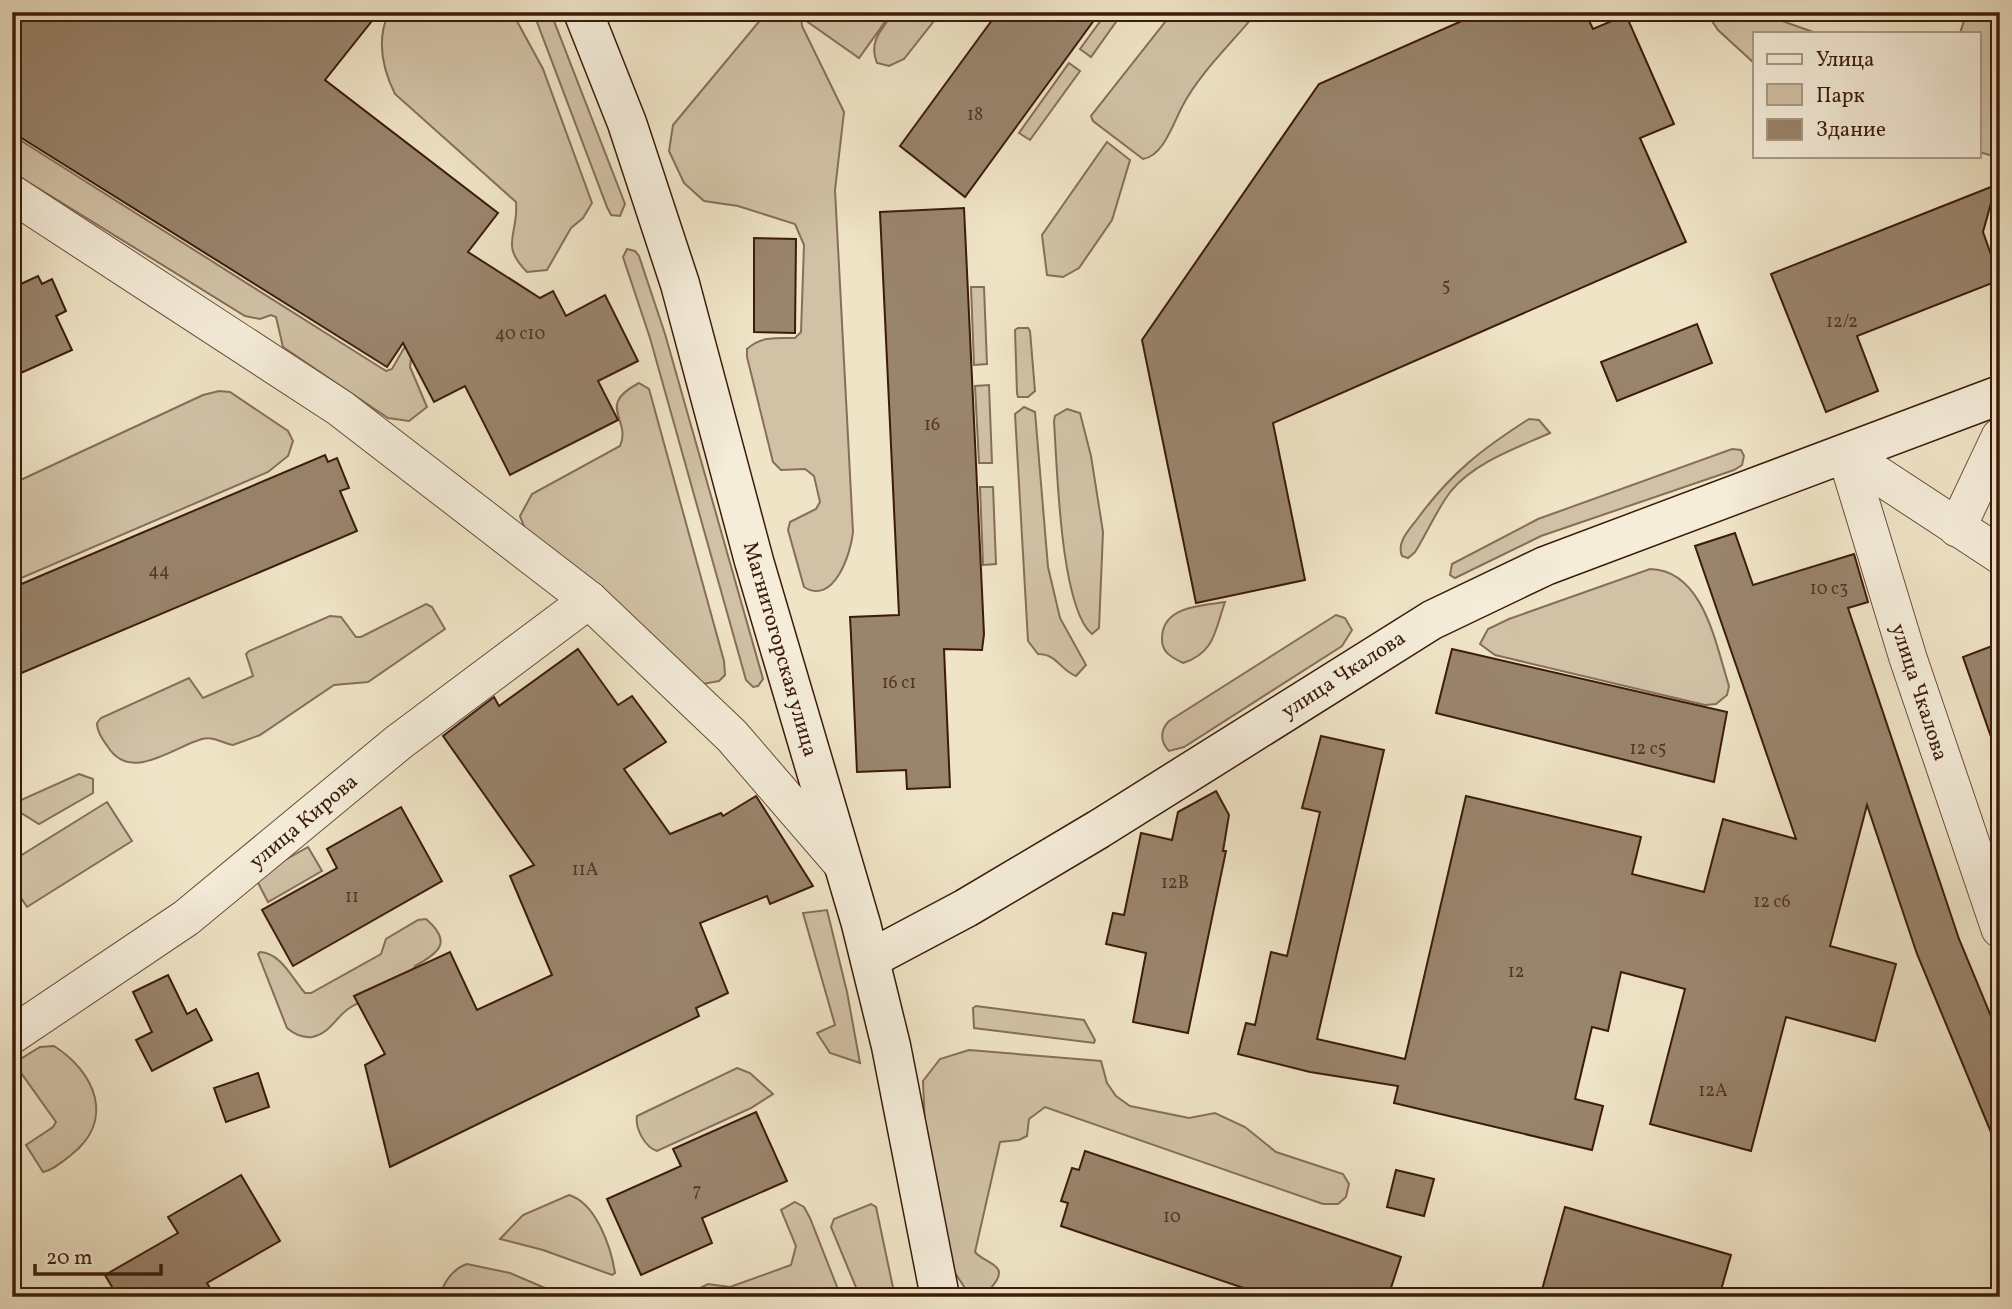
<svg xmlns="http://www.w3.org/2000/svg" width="2012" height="1309" font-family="Vollkorn,serif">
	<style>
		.green { fill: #d1c2a6; stroke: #866e58; stroke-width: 2 }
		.building { fill: #99846c; stroke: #3c1b0b; stroke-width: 2 }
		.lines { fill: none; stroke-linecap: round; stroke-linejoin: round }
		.street-casing { stroke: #694d3a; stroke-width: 39 }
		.secondary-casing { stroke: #3c1b0b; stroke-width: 41 }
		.street { stroke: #f5edda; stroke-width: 37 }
		.secondary { stroke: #f5edda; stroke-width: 38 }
		.labels { text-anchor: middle; stroke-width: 5; stroke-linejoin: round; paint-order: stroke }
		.number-label { font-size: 18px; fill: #533523 }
		.street-label { font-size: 21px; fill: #3c1b0b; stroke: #f5edda }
	</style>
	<rect width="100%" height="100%" fill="#efe4c6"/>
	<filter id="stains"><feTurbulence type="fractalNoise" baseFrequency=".00286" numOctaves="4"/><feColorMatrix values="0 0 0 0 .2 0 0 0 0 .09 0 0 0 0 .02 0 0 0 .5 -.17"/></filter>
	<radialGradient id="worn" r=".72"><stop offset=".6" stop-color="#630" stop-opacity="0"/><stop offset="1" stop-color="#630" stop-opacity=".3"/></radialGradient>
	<g class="green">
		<path d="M389 12H512L543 69 592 203 583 218 571 228 547 270 527 272C499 244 519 235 516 202L395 94C382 68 376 40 389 12Z"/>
		<path d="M546 12 552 16 625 204 620 216 611 215 607 207 537 22 541 13Z"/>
		<path d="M767 12H805L801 17 802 26 844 112 835 190 853 532C851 553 834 606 804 587L788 530 790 522 816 509 820 502 814 476 805 469 781 470 773 462 747 357V349C761 336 777 338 795 338L801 332 804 245 795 224 738 206 704 201 684 183 669 151 673 125Z"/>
		<path d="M811 12H892L859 58 805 20Z"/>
		<path d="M894 12H941L904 59 889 66 877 63C868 41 882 29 894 12Z"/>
		<path d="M1107 12H1123L1091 57 1080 49Z"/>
		<path d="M1173 12H1257C1233 42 1201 71 1183 105 1174 121 1164 156 1143 159L1093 121 1091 116Z"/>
		<path d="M1706 12H1757L1816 33H1755V64L1718 30Z"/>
		<path d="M1967 12H2000V158L1979 152V33H1960Z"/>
		<path d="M1069 63 1080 71 1030 140 1019 133Z"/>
		<path d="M12 135 386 371 392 369 415 329 410 367 427 407 409 421 388 418 283 347 276 317 271 315 260 319 245 316 12 172Z"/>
		<path d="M1107 142 1130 160 1112 220 1079 268 1063 277 1047 275 1042 235Z"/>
		<path d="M627 249 635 251 639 256 665 334 763 679 758 686 753 687 746 680 650 338 623 257Z"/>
		<path d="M971 287H984L987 364 974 365Z"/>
		<path d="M1018 328H1028L1030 331 1035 391 1028 397H1018L1017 393 1015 330Z"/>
		<path d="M639 383 649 389 724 661 725 675 719 681 703 684 526 531 520 516 532 494 620 446C632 419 595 406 639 383Z"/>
		<path d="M989 385 992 463H979L975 386Z"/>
		<path d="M219 391 230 392 288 431 293 441 288 456 268 472 12 582V484L203 395Z"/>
		<path d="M1024 407 1035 412 1048 567 1060 618 1086 665 1076 676C1060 670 1057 654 1038 654L1028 641 1015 414Z"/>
		<path d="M1067 409 1080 413 1091 456 1103 532 1099 628 1092 634C1060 608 1057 464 1054 421L1055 416Z"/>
		<path d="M1529 419 1539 420 1550 433C1517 448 1475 462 1451 491 1437 509 1427 533 1415 552L1408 558 1402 556C1396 542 1410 529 1418 518 1451 473 1482 449 1529 419Z"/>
		<path d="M1732 449 1741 450 1744 456 1742 465 1734 470 1541 536 1455 578 1450 575 1452 564 1538 519Z"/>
		<path d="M980 487H993L996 564 983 565Z"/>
		<path d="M1650 569C1704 570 1716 646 1729 686L1727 695 1716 704 1705 705 1495 655 1480 644 1488 629 1509 619Z"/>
		<path d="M1225 602C1215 630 1215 653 1183 663 1173 658 1162 653 1162 640 1161 606 1200 606 1225 602Z"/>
		<path d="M426 604 432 607 445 629 368 682 334 685 260 735 233 745C221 743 215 736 202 739 173 747 131 783 108 747 103 740 97 732 97 723L101 718 189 678 203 698 253 676 246 654 249 651 330 616 341 617 356 637H361Z"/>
		<path d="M1336 615 1345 618 1352 630 1342 646 1184 747 1169 751C1160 742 1160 730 1169 721Z"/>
		<path d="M79 774 93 779V793L39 824 18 811 16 805 21 800Z"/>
		<path d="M107 802 132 841 27 907 12 884V861Z"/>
		<path d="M308 847 322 871 268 902 255 877Z"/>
		<path d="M827 910 847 992 860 1063 830 1053 817 1033 835 1025 803 913Z"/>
		<path d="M426 919C453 942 439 953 415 966 407 987 369 996 351 1007 336 1016 331 1033 312 1037 303 1038 294 1034 287 1028L258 954 260 952C281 953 292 978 305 993H311L381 954 386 939 418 920Z"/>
		<path d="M976 1006 1084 1020 1095 1040 1094 1043 974 1028 973 1008Z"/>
		<path d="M54 1046C95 1072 116 1120 71 1155 62 1162 53 1170 43 1172L26 1145 53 1127 56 1122 14 1063 40 1047Z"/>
		<path d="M969 1050 1101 1061 1107 1083 1116 1096 1130 1106 1189 1118 1215 1113 1245 1127 1276 1152 1343 1174 1349 1184 1346 1197 1338 1204H1323L1045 1107 1029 1119 1027 1136 1019 1140 1000 1142 975 1252C986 1265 1013 1264 990 1289L965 1288 953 1270 925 1127 923 1081 940 1059Z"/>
		<path d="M737 1068 750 1073 773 1094 751 1108 657 1151C645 1147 635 1129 637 1116Z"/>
		<path d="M569 1195C596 1203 611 1247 615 1273L612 1275 543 1250 500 1239 523 1215Z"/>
		<path d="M795 1202 804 1207 810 1218 841 1297H682L708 1284 730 1287 791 1265 796 1246 781 1210Z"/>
		<path d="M871 1204 876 1207 895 1297H860L831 1227 834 1219Z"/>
		<path d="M467 1264 510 1273 566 1297H439C444 1282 452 1269 467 1264Z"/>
	</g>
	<g class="building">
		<path d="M12 12H379L325 80 498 213 468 252 540 298 553 291 566 316 605 295 638 361 598 381 618 420 510 475 465 386 434 402 403 343 387 367 12 132Z"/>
		<path d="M998 12H1100L965 197 900 146Z"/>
		<path d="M1482 12H1585L1593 29 1626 15 1674 124 1640 138 1686 242 1273 423 1305 580 1196 603 1142 340 1319 84Z"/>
		<path d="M1996 185 1983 232 2000 280 1857 336 1878 391 1826 412 1771 274Z"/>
		<path d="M964 208 984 634 982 650 944 649 950 787 907 789 906 770 857 772 851 635 850 617 899 615 880 212Z"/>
		<path d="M754 238 796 239 795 333 754 332Z"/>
		<path d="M38 276 42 284 52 279 66 311 56 316 72 350 12 377V288Z"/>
		<path d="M1697 324 1712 363 1617 401 1601 362Z"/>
		<path d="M325 455 328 462 337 458 349 488 340 491 357 531 12 677V588Z"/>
		<path d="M1735 533 1753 585 1854 554 1868 602 1848 608 1959 939 2000 1038V1154L1917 954 1867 805 1830 946 1896 964 1875 1041 1786 1017 1751 1151 1650 1124 1685 989 1621 972 1608 1031 1592 1027 1575 1099 1603 1106 1592 1150 1394 1103 1398 1086 1310 1072 1238 1054 1246 1023 1255 1025 1271 952 1287 956 1320 812 1302 808 1321 736 1384 750 1317 1039 1405 1059 1466 796 1641 837 1632 874 1704 892 1723 819 1796 839 1695 546Z"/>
		<path d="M2000 643V747L1995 748 1963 657Z"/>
		<path d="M578 649 618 705 632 696 666 742 624 769 670 834 721 813 723 816 756 796 813 886 770 904 767 896 700 923 728 993 696 1008 699 1016 390 1167 365 1065 385 1054 354 996 450 952 477 1010 552 975 510 876 534 865 443 736 494 697 499 706Z"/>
		<path d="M1452 649 1727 712 1714 782 1436 713Z"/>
		<path d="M1216 791 1229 815 1223 851H1226L1188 1033 1133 1022 1146 953 1106 944 1113 913 1124 915 1141 833 1172 840 1178 812Z"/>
		<path d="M401 807 442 881 293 966 262 910 337 868 327 849Z"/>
		<path d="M168 975 187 1014 196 1009 212 1040 152 1071 136 1040 152 1032 133 992Z"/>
		<path d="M258 1073 269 1107 226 1122 214 1088Z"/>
		<path d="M756 1112 787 1181 702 1218 712 1243 641 1275 607 1199 681 1166 673 1149Z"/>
		<path d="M1085 1151 1401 1257 1388 1297H1270L1061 1226 1068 1203 1061 1201 1072 1168 1079 1170Z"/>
		<path d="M1396 1170 1434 1179 1424 1216 1387 1207Z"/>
		<path d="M241 1175 280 1241 207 1283 215 1297H118L105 1275 178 1233 168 1217Z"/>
		<path d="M1565 1207 1731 1255 1719 1297H1540Z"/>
	</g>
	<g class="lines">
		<defs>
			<g id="street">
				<path d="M12 194 340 408 589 600 732 736 844 866"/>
				<path d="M1846 454 1908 658 2000 929"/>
				<path d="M1846 454 2000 555"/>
				<path d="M1957 528 2000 437"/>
				<path d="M12 1035 186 918 399 742 589 600"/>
			</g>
			<g id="secondary">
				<path d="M583 12 627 123 680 284 754 561 861 924 891 1046 940 1297"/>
				<path d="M870 959 966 908 1099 829 1432 620 1545 566 2000 395"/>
			</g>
		</defs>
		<use href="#street" class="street-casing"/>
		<use href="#secondary" class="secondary-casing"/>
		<use href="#street" class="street"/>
		<use href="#secondary" class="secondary"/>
	</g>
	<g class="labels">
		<g class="number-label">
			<text x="975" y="120">18</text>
			<text x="1446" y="291">5</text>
			<text x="1842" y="327">12/2</text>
			<text x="520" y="339">40 с10</text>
			<text x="932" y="430">16</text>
			<text x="159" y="576">44</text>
			<text x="1829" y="594">10 с3</text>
			<text x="899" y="688">16 с1</text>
			<text x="1648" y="754">12 с5</text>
			<text x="585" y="875">11А</text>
			<text x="1175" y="888">12В</text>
			<text x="352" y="902">11</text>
			<text x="1772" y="907">12 с6</text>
			<text x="1516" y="977">12</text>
			<text x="1713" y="1096">12А</text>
			<text x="697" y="1196">7</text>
			<text x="1172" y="1222">10</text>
		</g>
		<g class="street-label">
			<text transform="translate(781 649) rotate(74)" y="7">Магнитогорская улица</text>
			<text transform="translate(1343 674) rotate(-33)" y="7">улица Чкалова</text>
			<text transform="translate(1920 692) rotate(72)" y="7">улица Чкалова</text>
			<text transform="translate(303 821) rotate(-40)" y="7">улица Кирова</text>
		</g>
	</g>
	<rect width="2012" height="1309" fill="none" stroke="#efe4c6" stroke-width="42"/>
	<rect x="14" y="14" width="1984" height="1281" fill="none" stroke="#3c1b0b" stroke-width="3.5"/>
	<rect x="21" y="21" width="1970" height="1267" fill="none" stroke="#3c1b0b" stroke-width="2"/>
	<rect x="1753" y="32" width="228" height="126" fill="#f5edda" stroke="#ab9987" stroke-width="2"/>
	<rect x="1767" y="54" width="35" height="10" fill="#f5edda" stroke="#ab9987" stroke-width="2"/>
	<text x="1816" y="66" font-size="21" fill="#3c1b0b">Улица</text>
	<rect x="1767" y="84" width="35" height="21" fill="#d1c2a6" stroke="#ab9987" stroke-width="2"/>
	<text x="1816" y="102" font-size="21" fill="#3c1b0b">Парк</text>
	<rect x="1767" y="119" width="35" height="21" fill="#99846c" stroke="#ab9987" stroke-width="2"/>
	<text x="1816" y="136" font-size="21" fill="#3c1b0b">Здание</text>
	<path d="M35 1264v10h126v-10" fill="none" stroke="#3c1b0b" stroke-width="3.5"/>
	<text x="46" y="1264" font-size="21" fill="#3c1b0b" stroke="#f5edda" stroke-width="5" paint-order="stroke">20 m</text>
	<rect width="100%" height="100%" filter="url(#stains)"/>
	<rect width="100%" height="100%" fill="url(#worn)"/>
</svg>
